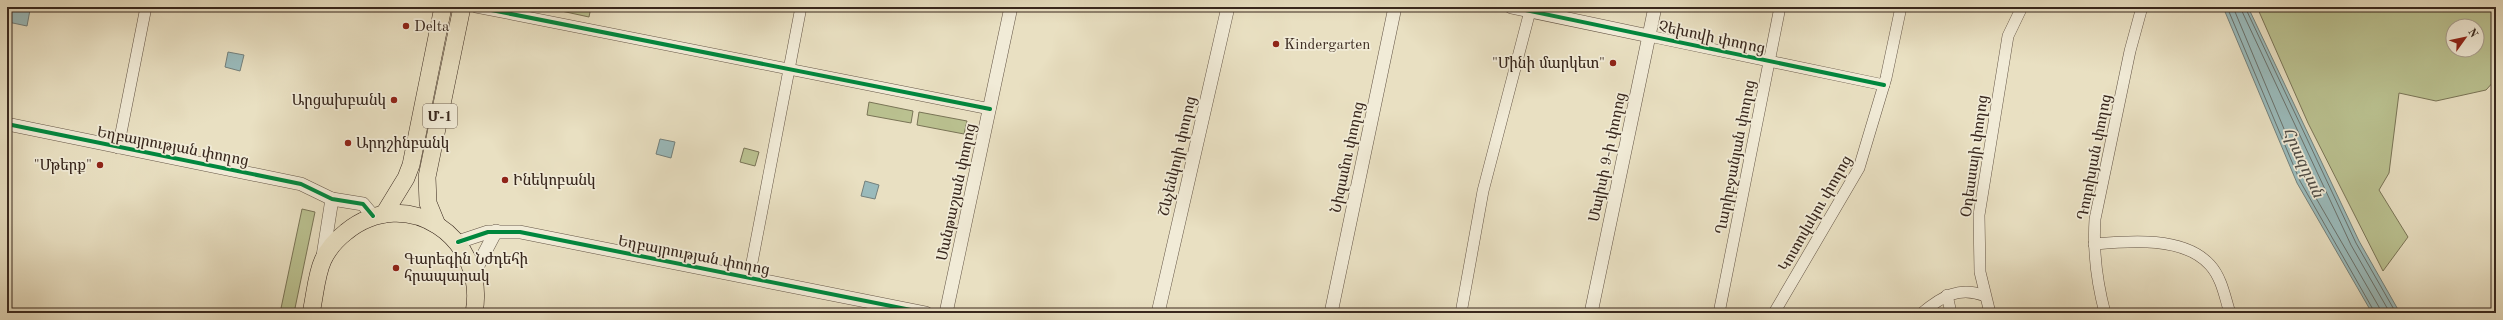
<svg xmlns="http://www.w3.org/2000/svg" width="2503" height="320" font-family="'Old Standard TT','Noto Serif Armenian',serif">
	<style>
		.green { fill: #bac190; stroke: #797456; fill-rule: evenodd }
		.water { fill: #9abbbc; stroke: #73807c }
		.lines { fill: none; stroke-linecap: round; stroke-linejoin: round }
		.shore { stroke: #69716c; stroke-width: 1 }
		.minor-casing { stroke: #645546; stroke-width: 12 }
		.tertiary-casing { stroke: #645546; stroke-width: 14 }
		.primary-casing { stroke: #38271d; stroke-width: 18 }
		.minor { stroke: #f1ebd7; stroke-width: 11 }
		.tertiary { stroke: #f1ebd7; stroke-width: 13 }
		.primary { stroke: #e9e0c2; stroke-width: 17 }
		.cycleway-casing { stroke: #f1ebd7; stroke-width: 6 }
		.cycleway { stroke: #00873e; stroke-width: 4 }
		.poi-dot { fill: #8f2418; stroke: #f1ebd7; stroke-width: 1.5 }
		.labels { text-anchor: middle; stroke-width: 3.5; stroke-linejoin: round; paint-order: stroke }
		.shield { fill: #f1ebd7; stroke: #706255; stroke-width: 1 }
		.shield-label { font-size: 14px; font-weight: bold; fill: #38271d }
		.poi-label { font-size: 15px; fill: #38271d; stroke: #f1ebd7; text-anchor: start }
		.street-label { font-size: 15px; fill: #38271d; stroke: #f1ebd7 }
		.water-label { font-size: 16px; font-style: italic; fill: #504c45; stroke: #f1ebd7 }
	</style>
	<rect width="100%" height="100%" fill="#e9e0c2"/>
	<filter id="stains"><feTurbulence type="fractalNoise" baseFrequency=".005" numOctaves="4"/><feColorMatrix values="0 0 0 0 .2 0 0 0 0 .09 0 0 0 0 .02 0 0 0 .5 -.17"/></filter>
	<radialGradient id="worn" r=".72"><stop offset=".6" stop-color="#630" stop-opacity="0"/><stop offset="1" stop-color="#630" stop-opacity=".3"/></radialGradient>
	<g class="green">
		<path d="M543 7H591L589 17Z"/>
		<path d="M2257 7H2496V79L2486 90 2436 101 2399 93 2389 173 2379 190 2408 237 2383 271 2308 123ZM2453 26H2477V50H2453Z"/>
		<path d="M869 102 913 111 911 123 867 115Z"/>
		<path d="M919 112 967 121 964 134 917 125Z"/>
		<path d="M744 148 759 152 755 166 740 162Z"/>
		<path d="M302 209 315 212 294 313H280Z"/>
	</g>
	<g class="water">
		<path d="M12 7 30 10 27 26 8 22Z"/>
		<path d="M2223 7H2248L2359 241 2400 313H2372L2297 183Z"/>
		<path d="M228 52 244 55 240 71 225 67Z"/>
		<path d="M660 139 675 142 671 158 656 154Z"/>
		<path d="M865 181 879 185 875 199 861 196Z"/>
	</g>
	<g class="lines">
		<g class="shore">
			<path d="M2227 7 2300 181 2375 313"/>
			<path d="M2233 7 2305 179 2379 307 2381 313"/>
			<path d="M2240 7 2351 245 2390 313"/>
			<path d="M2245 7 2356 243 2396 313"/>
		</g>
		<defs>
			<g id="minor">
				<path d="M476 7 990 109"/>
				<path d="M1649 36 1884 85"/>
				<path d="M118 148 146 7"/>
				<path d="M2094 244C2129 241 2184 236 2210 265 2222 278 2225 298 2230 313"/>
				<path d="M749 278 801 7"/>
				<path d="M1947 295 1951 313"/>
				<path d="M1461 313 1483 191 1530 11"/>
				<path d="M1719 313 1780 7"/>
				<path d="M1774 313 1859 168 1886 78 1901 7"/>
				<path d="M1922 313C1942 296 1960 286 1985 296"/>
				<path d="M1990 313 1980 272 1979 215 2008 36 2022 7"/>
				<path d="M2105 313C2097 283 2093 250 2095 219L2130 51 2142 7"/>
			</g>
			<g id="tertiary">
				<path d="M1511 7 1649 36"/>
				<path d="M7 124 301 184 332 199 363 204 373 216"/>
				<path d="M458 242 488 232H520L926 313"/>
				<path d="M323 256 332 199"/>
				<path d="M474 273 496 231"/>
				<path d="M946 313 1011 7"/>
				<path d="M1158 313 1228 7"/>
				<path d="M1331 313 1395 7"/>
				<path d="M1591 313 1655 7"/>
			</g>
			<g id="primary">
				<path d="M384 214 406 178 411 165 443 7"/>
				<path d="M437 225 428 203 427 177 462 7"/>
				<path d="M311 313C315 296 316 275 323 260 328 249 337 239 346 232 406 183 488 237 474 313"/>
			</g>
		</defs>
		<use href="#minor" class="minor-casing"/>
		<use href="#tertiary" class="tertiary-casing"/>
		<use href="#primary" class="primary-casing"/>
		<use href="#minor" class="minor"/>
		<use href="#tertiary" class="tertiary"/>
		<use href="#primary" class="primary"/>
		<defs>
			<g id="cycleway">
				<path d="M476 7 990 109"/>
				<path d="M1511 7 1884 85"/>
				<path d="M7 124 301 184 332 199 363 204 373 216"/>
				<path d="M458 242 488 232H520L926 313"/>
			</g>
		</defs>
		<use href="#cycleway" class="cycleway-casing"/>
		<use href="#cycleway" class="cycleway"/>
	</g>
	<g class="poi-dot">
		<circle cx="406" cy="26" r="4"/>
		<circle cx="1276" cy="44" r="4"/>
		<circle cx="1613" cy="63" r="4"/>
		<circle cx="394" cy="100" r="4"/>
		<circle cx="348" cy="143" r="4"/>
		<circle cx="100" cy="165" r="4"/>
		<circle cx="505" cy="180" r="4"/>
		<circle cx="396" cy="268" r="4"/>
	</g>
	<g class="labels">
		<rect class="shield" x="423" y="104" width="34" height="24" rx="3"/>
		<g class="shield-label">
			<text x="440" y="121">Մ-1</text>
		</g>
		<g class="poi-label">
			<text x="414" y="31">Delta</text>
			<text x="1284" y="49">Kindergarten</text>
			<text x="1605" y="68" text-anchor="end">"Մինի մարկետ"</text>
			<text x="386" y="105" text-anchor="end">Արցախբանկ</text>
			<text x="356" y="148">Արդշինբանկ</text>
			<text x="92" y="170" text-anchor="end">"Մթերք"</text>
			<text x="513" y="185">Ինեկոբանկ</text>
			<text x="404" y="264">Գարեգին Նժդեհի<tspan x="404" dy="17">հրապարակ</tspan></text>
		</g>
		<g class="street-label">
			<text transform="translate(1712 37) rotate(12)" y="5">Չեխովի փողոց</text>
			<text transform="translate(173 146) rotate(11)" y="5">Եղբայրության փողոց</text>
			<text transform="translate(1177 156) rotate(-77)" y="5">Շևչենկոյի փողոց</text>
			<text transform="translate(1974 156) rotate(-82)" y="5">Օդեսսայի փողոց</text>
			<text transform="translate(1347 157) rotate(-78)" y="5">Նիզամու փողոց</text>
			<text transform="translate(1607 157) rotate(-78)" y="5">Մայիսի 9-ի փողոց</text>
			<text transform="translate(1735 157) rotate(-79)" y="5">Ղարիբջանյան փողոց</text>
			<text transform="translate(2094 157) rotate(-79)" y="5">Դոդոխյան փողոց</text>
			<text transform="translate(956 192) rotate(-78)" y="5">Մանթաշյան փողոց</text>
			<text transform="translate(1815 213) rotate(-60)" y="5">Կոտովսկու փողոց</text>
			<text transform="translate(694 255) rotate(11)" y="5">Եղբայրության փողոց</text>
		</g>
		<g class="water-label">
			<text transform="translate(2304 162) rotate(65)" y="6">Հրազդան</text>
		</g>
	</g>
	<rect width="2503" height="320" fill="none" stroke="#e9e0c2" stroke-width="24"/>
	<rect x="8" y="8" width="2487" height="304" fill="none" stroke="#38271d" stroke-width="2"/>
	<rect x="12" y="12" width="2479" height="296" fill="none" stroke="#38271d"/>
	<g transform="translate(2465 38) rotate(57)"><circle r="19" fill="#f1ebd7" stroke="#a79d8d"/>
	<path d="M0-3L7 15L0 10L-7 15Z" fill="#8f2418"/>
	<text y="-6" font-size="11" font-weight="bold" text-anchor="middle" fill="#38271d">N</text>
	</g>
	<rect width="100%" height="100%" filter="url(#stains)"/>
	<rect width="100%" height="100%" fill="url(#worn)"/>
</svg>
